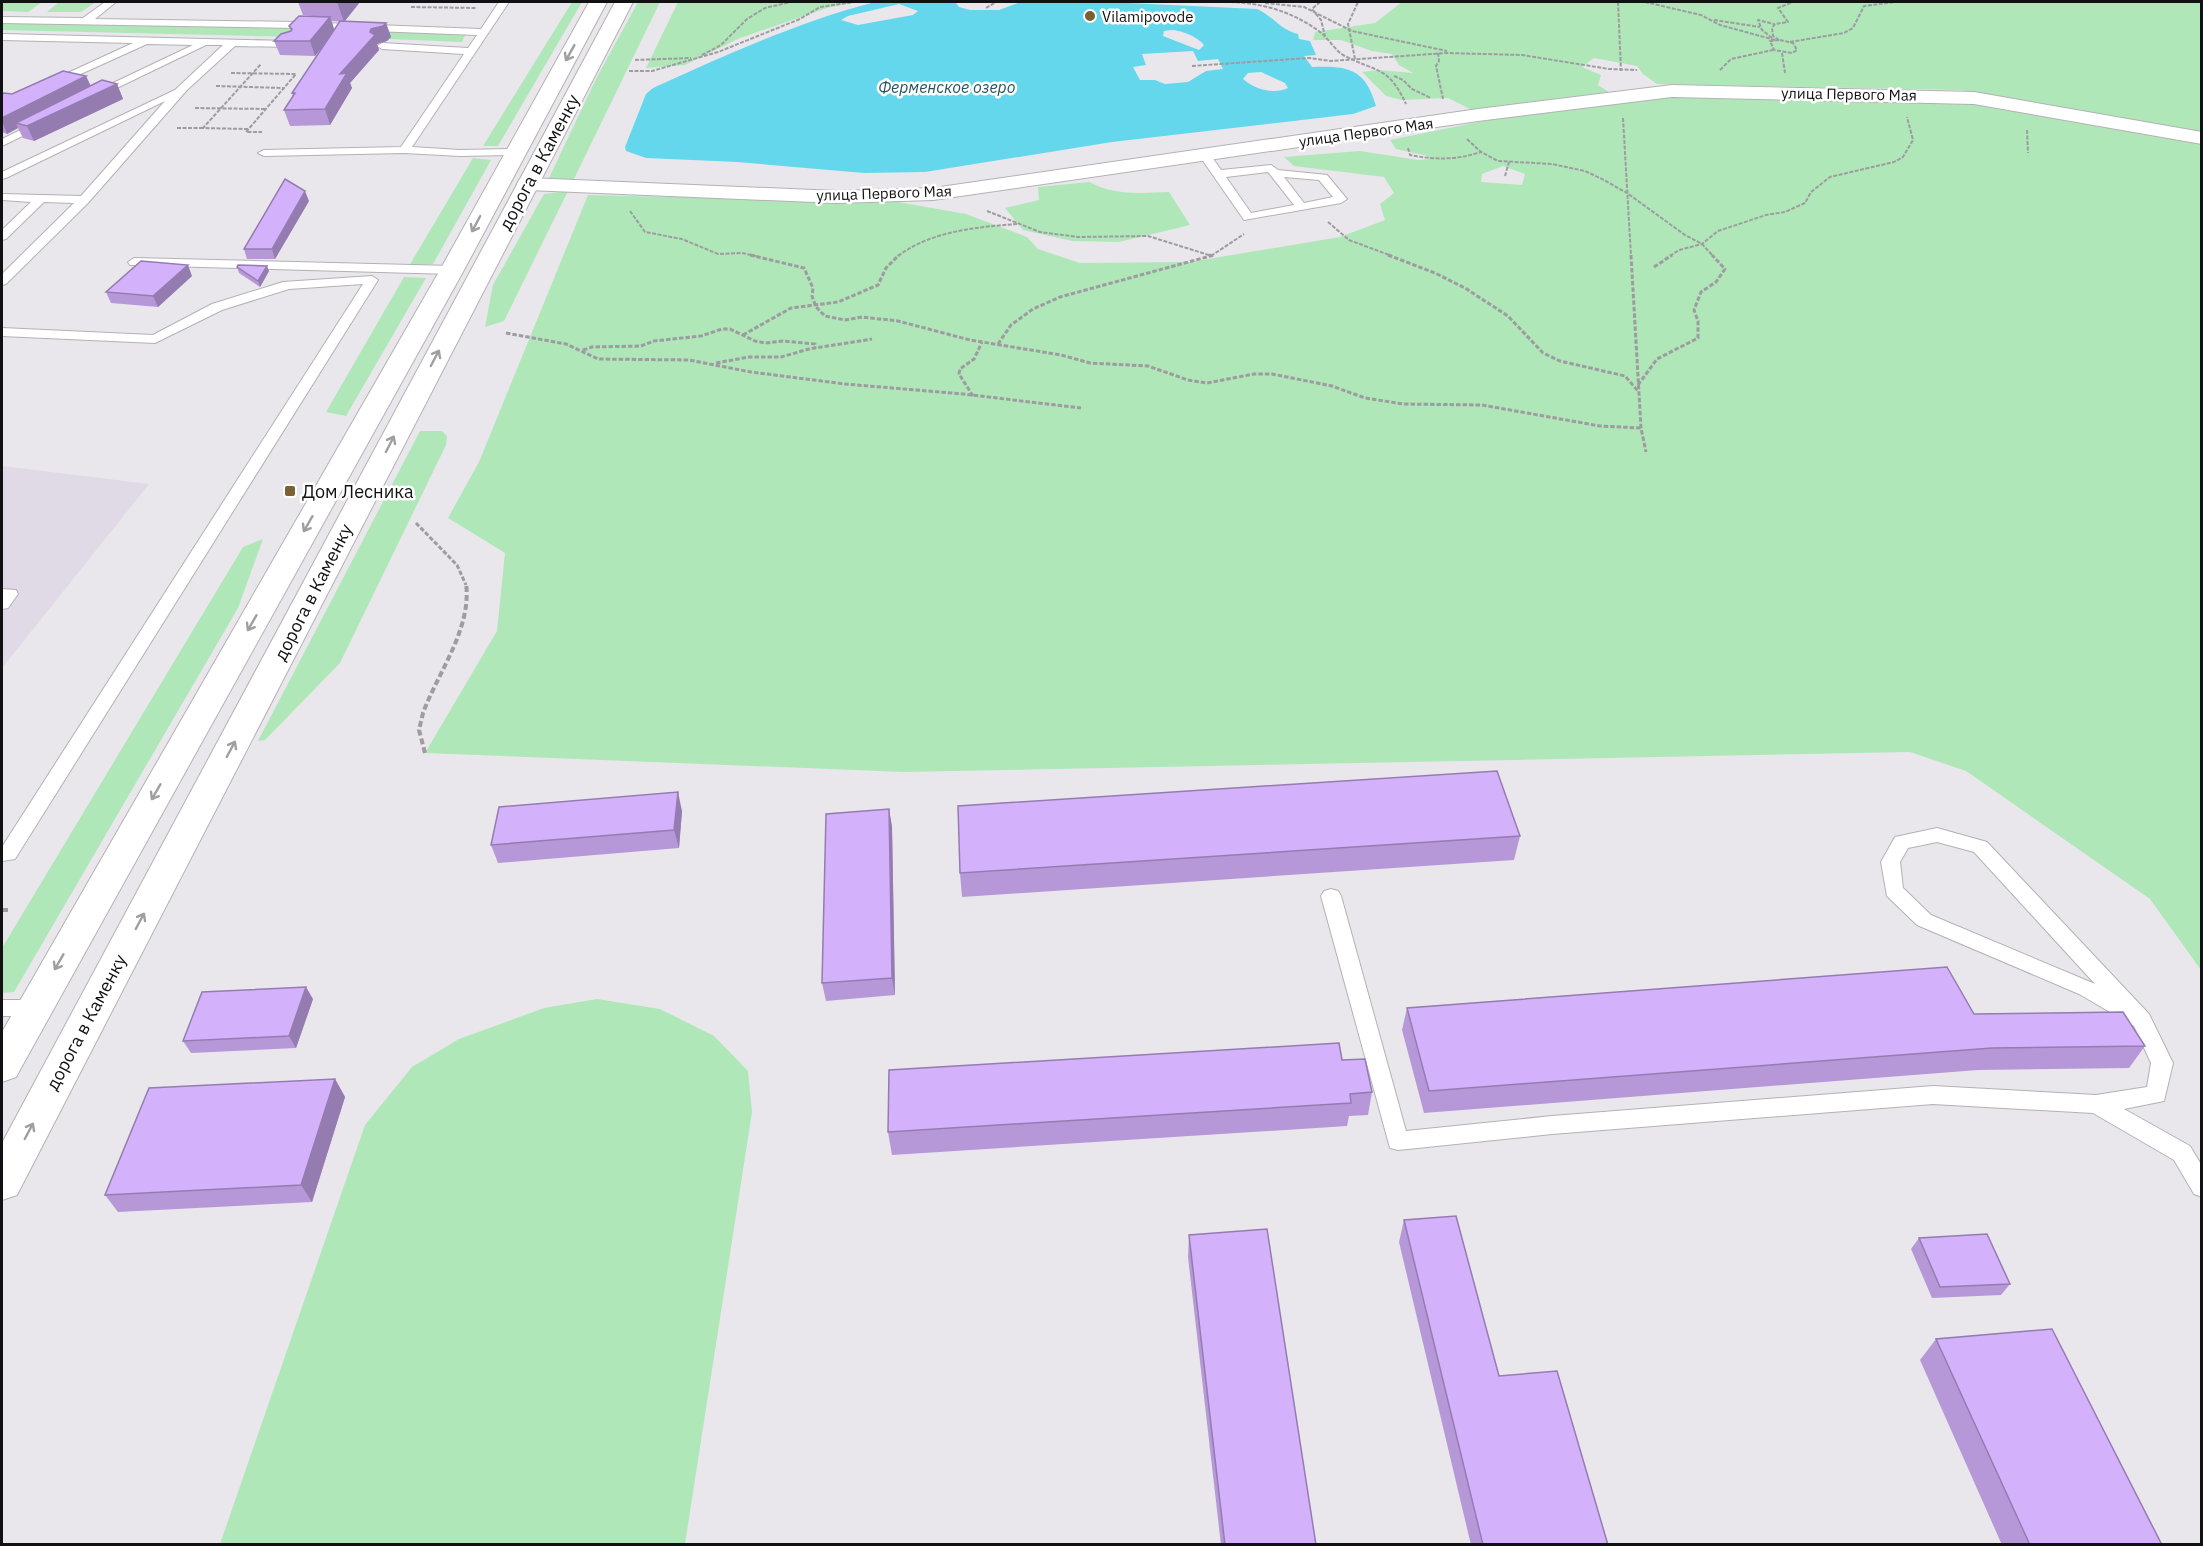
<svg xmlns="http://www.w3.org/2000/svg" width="2203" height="1546" font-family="'IBM Plex Sans',sans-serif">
  <rect width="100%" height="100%" fill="#e9e7ec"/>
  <path fill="#dfdae6" d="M2,466L149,484L2,668Z"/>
  <g fill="#afe7b9" fill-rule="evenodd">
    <path d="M2,2H42L28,12L2,11Z"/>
    <path d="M59,2H96L81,12H47Z"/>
    <path d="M572,2H582L498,146H483Z"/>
    <path d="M638,2H660L573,181L548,180L596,79Z"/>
    <path d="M678,2H855L827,8L740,38L685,65L646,68Z"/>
    <path d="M1402,2H2201V134L1961,90L1657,84L1643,74L1637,66L1594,58L1582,67L1601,75L1598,85L1609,92L1472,110L1448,98L1401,100L1386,96L1362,72L1378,70L1413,73L1399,65L1392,54L1372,51L1341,40H1313L1315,32L1375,23Z"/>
    <path d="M2,21L466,33L462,42L389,39L390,37H298L2,30Z"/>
    <path d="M1673,96L1974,102L2201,144V970L2150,899L1966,771L1910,752L904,772L425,753L497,631L505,553L448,518L479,462L588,195L898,202L966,214L1027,237L1038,249L1080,263L1190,262L1340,237L1385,220L1380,204L1394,193L1384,177L1294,166L1284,157L1360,151L1418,160L1429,159L1427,156L1396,149L1390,140L1488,120ZM1503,166L1525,174L1522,185L1481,182L1482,174Z"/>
    <path d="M473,158L491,160L433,264L409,266Z"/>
    <path d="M1089,182C1116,196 1140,193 1169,192L1190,225L1119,242L1072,241L1023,230L1005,208L1039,200L1038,187Z"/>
    <path d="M568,191L504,321L485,327L493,285L544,194Z"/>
    <path d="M404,277L426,278L346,416L326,412Z"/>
    <path d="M420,431H442L447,436L446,445L340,663L265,740L258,741Z"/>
    <path d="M263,539L238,608L14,992L2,993V948L243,547Z"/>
    <path d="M597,999L660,1009L714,1036L748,1071L752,1112L685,1544H220L365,1125L412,1067L459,1039L544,1008Z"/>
  </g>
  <path fill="#65d7ec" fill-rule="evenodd" d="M875,2H958L956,3L959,7L970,10H999L1021,2H1106L1257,9C1273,16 1280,30 1298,34L1299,39L1310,41L1316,55L1304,56L1312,67C1348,66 1365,68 1376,106L1353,114L1112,142L925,172L864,173L737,162L646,158L626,151L625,147L646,94L653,88C726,55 798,22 875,2ZM899,4L918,11L913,15L858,25L841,20L848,16ZM1171,30C1181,30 1198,37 1204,45L1199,50L1163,36L1164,31ZM1193,51L1198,61L1218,59L1223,69L1206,71L1188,82L1165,84L1155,80H1140L1133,67L1146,65L1142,54ZM1261,72L1285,83L1288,88C1274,95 1254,89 1243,79L1248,73Z"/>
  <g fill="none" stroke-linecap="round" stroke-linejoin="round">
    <defs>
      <g id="lane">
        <path d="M105,2H116L95,19L296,22L481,29L499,2H509L412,147L460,150L514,149L520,152L514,155L460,156L404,153L264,156L258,153L264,150L401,147L464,54L382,49L377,46L382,43L468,48L477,35L296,28L2,23V17L83,18Z"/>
        <path d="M2,34L290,41L295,44L290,47L235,46L187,90L88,203L6,284L2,285V274L74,203L44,202L6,239L2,240V230L31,202L2,200V194L81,196L165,101L6,178L2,179V172L175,90L223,45H206L94,99L89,96L90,94L193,45L147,44L52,87L48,86V82L133,43L2,40Z"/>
        <path d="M43,119L47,120V124L2,146V139Z"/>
        <path d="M1205,152L1209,153L1221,170L1271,165L1278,170L1327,175L1347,199L1341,203L1244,220L1199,155ZM1268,172L1294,205L1251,213L1226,177ZM1284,177L1319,180L1333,197L1304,203Z"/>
        <path d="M134,258L452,266L458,270L452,274L130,265L128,262Z"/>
        <path d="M372,276L378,280L15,859L2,861V847L363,284L289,289L222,310L155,343L2,336V328L153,335L212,304L283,282Z"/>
        <path d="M2,589L16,590L18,594L8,608L2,609Z"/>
        <path d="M1937,828L1987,842L2149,1014L2173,1063L2164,1101L2124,1109L2190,1146L2202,1166V1197L2194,1194L2174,1160L2093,1113L1933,1104L1552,1134L1398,1150L1390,1148L1321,896L1324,891L1331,889L1338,891L1341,896L1406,1131L1552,1116L1933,1086L2096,1095L2147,1087L2151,1063L2134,1026L2079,994L1917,925L1887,896L1881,862L1895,837ZM1937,842L1974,852L2095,984L1931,915L1903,888L1900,862L1908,848Z"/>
        <path d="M2,1000H33L40,1002L43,1008L40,1014L33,1016H2Z"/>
      </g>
      <path id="street" d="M1672,85L1974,92L2202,132V144L1974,104L1672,97L1478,121L933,200L837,203L528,190L520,189L517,184L520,179L528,178L837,191L933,188L1478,109Z"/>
      <g id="secondary">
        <path d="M589,2H607L464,270L16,1077L2,1082V1032L440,270Z"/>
        <path d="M615,2H633L17,1195L2,1200V1143Z"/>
      </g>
    </defs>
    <use href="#lane" stroke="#b4b1b6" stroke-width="2"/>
    <use href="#street" stroke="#b4b1b6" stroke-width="2"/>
    <use href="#secondary" stroke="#b4b1b6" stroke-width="2"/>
    <g stroke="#9e9ca0" stroke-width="2" stroke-dasharray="4 1.5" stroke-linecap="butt">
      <path d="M1225,2C1260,2 1292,11 1320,32C1329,39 1334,49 1343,55C1377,73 1388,65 1406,104"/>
      <path d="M1320,2L1312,9L1321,20L1325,36"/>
      <path d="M1618,2L1621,71"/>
      <path d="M1645,2L1701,15L1720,25L1775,40"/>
      <path d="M1265,3L1304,7L1352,31L1447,51"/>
      <path d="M411,7L476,8"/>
      <path d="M986,8L996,2"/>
      <path d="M1714,20L1760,27"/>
      <path d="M1772,38L1762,30L1758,20L1774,24"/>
      <path d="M1779,40L1773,36L1772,28L1775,24L1788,22L1778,8L1793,2"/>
      <path d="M1780,40L1793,43L1797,50L1792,53L1774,50L1770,41Z"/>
      <path d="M1790,42L1844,33L1853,28L1864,6L1895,2"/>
      <path d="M1438,53L1439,61L1436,66L1443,99"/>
      <path d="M1782,53L1785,73"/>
      <path d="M702,55L721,45L747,19L765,8L791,2"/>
      <path d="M1355,59L1348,24L1358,2"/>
      <path d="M635,60L691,58"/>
      <path d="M1192,66L1309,58L1331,61L1446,53L1522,55L1609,69L1637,70"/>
      <path d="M1720,70L1731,59L1773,50"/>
      <path d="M629,71H652L718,52L800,19L820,7L854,2"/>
      <path d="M231,73L296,74L246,132H262"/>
      <path d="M1394,76L1403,80L1412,89L1431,98"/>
      <path d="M216,86L283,88"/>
      <path d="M195,108L265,109"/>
      <path d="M1623,118L1631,256"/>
      <path d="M177,128H203"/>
      <path d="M248,129L203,128L261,64"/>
      <path d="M2027,130L2028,153"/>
      <path d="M1467,139L1481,152L1498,161L1552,164L1585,171L1602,179L1627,193L1685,235L1702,244L1713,256"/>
      <path d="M1408,148L1410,155C1435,160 1457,160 1481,152"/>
      <path d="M1505,176L1509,162"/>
      <path d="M630,211L645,232L682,239L718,254L742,253L756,256"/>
      <path d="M987,211L1040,232L1078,237L1148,236L1212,256"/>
      <path d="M1328,222L1349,240L1392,256"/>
      <path d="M898,256C931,231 977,227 1017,224"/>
      <path d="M1211,256L1244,234"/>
      <path d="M1670,256L1679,250L1702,244L1718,231L1766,215L1785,212L1805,203L1811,192L1830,177L1894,162L1903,157L1913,140L1907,117"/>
    </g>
    <g stroke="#9e9ca0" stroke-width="3" stroke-dasharray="4.5 2" stroke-linecap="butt">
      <path d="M750,255L804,268L813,288L812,296L816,307L825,316L845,320L862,317L898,321L970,340L1061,355L1090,363L1148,366L1188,380L1207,383L1254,374H1272L1332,386L1365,398L1403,404L1482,405L1600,426L1641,428"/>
      <path d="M1209,255L1212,256"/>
      <path d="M1388,255L1435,273L1465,288L1508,316L1543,353L1560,361L1625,376L1638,391"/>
      <path d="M1631,255L1641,428L1646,452"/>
      <path d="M1654,267L1672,255"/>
      <path d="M506,333L566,344L598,359L689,360L751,372L845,384L963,394L1081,408"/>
      <path d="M743,335L791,308L838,302L878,285L886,268L899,255"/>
      <path d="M998,344L1011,325L1033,309L1060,297L1214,255"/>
      <path d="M583,350L592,347L641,346L654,341L701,336L722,329H730L755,341L765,343L783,341L815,344V348"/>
      <path d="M716,363L749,357H781L809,349L872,339"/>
      <path d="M1638,385L1657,359L1698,338V321L1694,310L1701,292L1716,282L1725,269L1712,255"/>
      <path d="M973,396L959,374L960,369L974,359L982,342"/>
      <path d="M416,523L457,565L466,585"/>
    </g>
    <g stroke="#9e9ca0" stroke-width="4" stroke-dasharray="6 3" stroke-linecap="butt">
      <path d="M425,753L419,730L423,713C438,672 472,629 466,583"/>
      <path d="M2,910H9"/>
    </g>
    <use href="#lane" fill="#fff" fill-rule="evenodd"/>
    <use href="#street" fill="#fff" fill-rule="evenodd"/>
    <use href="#secondary" fill="#fff" fill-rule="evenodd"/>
  </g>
  <g fill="#b698d8">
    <path d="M298,2H360L344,22L332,21L334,30L386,23L391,37L387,41L377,44L379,50L350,83L352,88L330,125L290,126L284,110L293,97L292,93L326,43L315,56L280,55L274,41L291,31L289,26L313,17L312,16L303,15Z"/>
    <path d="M86,76L91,86L117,84L123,99L34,141L23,138L18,128L7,134L2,132V94H12Z"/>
    <path d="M309,201L275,259H247L244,249Z"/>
    <path d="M237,267L269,271L260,287L239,273Z"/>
    <path d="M192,276L158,307L111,303L106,292Z"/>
    <path d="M889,809L892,827L895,995L826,1001L822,983Z"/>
    <path d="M682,811L679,848L498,863L491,845Z"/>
    <path d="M1520,836L1514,860L962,897L960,873Z"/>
    <path d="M313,999L296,1048L191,1053L183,1041Z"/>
    <path d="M1407,1008L1974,1014L2145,1046L2129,1068L1978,1070L1424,1113L1402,1030Z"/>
    <path d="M1342,1060L1372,1092L1368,1115L1349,1116L1347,1126L892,1155L888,1132Z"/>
    <path d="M335,1079L345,1097L312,1202L118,1212L105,1195Z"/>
    <path d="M1404,1220L1499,1376L1608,1545H1471L1399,1242Z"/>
    <path d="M1189,1235L1316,1545H1221L1188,1257Z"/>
    <path d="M1919,1238L2010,1284L2001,1295L1932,1298L1911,1249Z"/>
    <path d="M1936,1339L2162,1545H2002L1920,1360Z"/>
  </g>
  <g fill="#947cb0">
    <path d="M337,2H360L344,22Z"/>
    <path d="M330,17L335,32L315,56L310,41Z"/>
    <path d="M386,23L391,37L387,41L377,44L379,50L350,83L352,88L330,125L325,109L340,74L371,29Z"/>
    <path d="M86,76L93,92L16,123L18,128L7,134L2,121V118Z"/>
    <path d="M117,84L123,99L34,141L27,126Z"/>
    <path d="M305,191L309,201L275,259L272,249Z"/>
    <path d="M188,265L192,276L158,307L153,296Z"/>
    <path d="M267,266L269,271L260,287L258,281Z"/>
    <path d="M678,792L682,811L679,848L674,830Z"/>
    <path d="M889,809L892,827L895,995L892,978Z"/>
    <path d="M306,987L313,999L296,1048L289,1036Z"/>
    <path d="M335,1079L345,1097L312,1202L301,1185Z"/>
  </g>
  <g fill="#d4b1fb" stroke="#947cb0" stroke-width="1.5">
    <path d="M299,16L330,17L310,41H274L281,34L291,31L292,29L289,26Z"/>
    <path d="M340,21L386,23L383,26L371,29L370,32L375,35L340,74L347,73L325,109L284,110L295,93H292Z"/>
    <path d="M63,71L86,76L2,118V94L4,93L12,94Z"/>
    <path d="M102,80L117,84L27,126L16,123Z"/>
    <path d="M285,179L305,191L272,249H244Z"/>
    <path d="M141,261L188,265L153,296L106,292Z"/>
    <path d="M238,265L267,266L258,281L237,267Z"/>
    <path d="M1497,771L1520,836L960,873L958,806Z"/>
    <path d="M678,792L674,830L491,845L499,807Z"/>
    <path d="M889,809L892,978L822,983L826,814Z"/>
    <path d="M1947,967L1974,1014L2123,1012L2145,1046L1992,1048L1429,1091L1407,1008Z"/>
    <path d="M306,987L289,1036L183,1041L202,992Z"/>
    <path d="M1339,1043L1342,1060L1365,1059L1372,1092L1350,1094L1351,1103L888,1132L889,1070Z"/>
    <path d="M335,1079L301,1185L105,1195L149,1088Z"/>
    <path d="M1456,1216L1499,1376L1557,1371L1608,1545H1483L1404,1220Z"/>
    <path d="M1267,1229L1316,1545H1225L1189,1235Z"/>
    <path d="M1987,1234L2010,1284L1940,1287L1919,1238Z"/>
    <path d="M2052,1329L2162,1545H2030L1936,1339Z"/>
  </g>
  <defs><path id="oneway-shaft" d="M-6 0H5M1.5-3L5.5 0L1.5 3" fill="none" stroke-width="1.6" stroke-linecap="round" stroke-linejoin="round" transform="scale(1.5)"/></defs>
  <g stroke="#a09fa0">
    <use href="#oneway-shaft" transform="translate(570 53) rotate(119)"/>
    <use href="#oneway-shaft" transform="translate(476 224) rotate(118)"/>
    <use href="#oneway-shaft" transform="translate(435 358) rotate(-62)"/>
    <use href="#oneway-shaft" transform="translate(390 444) rotate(-63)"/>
    <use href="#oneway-shaft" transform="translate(308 524) rotate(120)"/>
    <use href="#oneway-shaft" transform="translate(252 623) rotate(120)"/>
    <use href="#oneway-shaft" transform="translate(231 749) rotate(-62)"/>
    <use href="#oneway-shaft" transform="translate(156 792) rotate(120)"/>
    <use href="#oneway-shaft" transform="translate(140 921) rotate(-62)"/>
    <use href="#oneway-shaft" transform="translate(59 962) rotate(120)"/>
    <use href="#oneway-shaft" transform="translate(29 1131) rotate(-62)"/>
  </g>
  <g fill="#796132" stroke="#fff" stroke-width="2">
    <circle cx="1090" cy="16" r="6"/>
    <rect x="284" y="485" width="12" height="12" rx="3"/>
  </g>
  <g text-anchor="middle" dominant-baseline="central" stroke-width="5" stroke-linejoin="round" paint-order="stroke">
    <g font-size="15" fill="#111012" stroke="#fff" text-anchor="start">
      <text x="1102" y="16">Vilamipovode</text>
    </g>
    <g font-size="15" fill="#111012" stroke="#fff">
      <text transform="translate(1849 94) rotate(1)">улица Первого Мая</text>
      <text transform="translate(1366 132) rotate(-8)">улица Первого Мая</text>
      <text transform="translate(884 193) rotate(-2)">улица Первого Мая</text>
    </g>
    <g font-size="16" font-style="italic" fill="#24555f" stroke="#fff">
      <text x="947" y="87">Ферменское озеро</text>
    </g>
    <g font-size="18" fill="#111012" stroke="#fff">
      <text transform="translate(539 162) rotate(-62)">дорога в Каменку</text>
      <text transform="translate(313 592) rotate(-63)">дорога в Каменку</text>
      <text transform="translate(86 1022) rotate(-62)">дорога в Каменку</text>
    </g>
    <g font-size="18" fill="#111012" stroke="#fff" text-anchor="start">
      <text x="302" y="491">Дом Лесника</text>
    </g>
  </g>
  <rect width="2203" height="1546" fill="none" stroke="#111012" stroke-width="6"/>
</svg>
